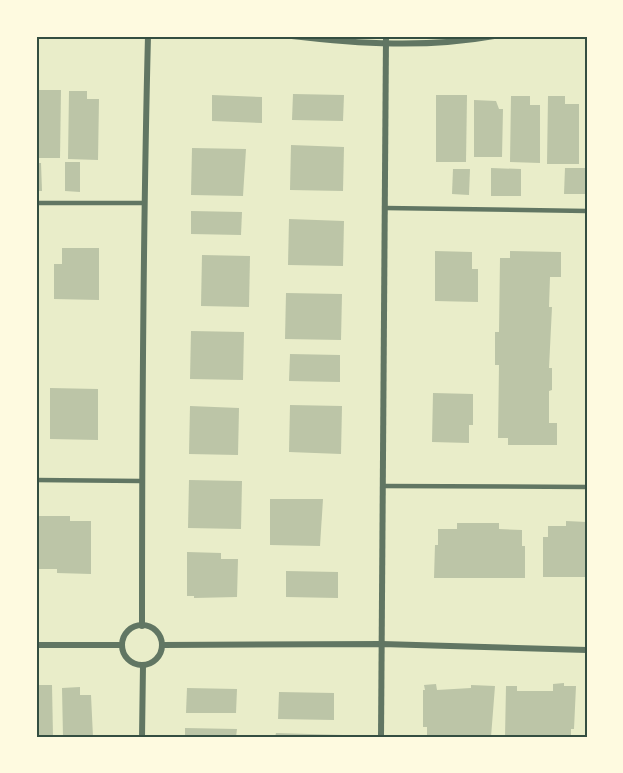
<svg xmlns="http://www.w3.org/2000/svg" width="623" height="773" font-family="Raleway,sans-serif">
  <rect width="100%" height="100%" fill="#e9edc9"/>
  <g fill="#bcc5a7">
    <path d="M36,90H61L60,158H36Z"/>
    <path d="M69,91H87V99H99L98,160L68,159Z"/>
    <path d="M293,94L344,95L343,121L292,120Z"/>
    <path d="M212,95L262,97V123L212,121Z"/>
    <path d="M436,95H467L466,162H436Z"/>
    <path d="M511,96H530V105H540V163L510,162Z"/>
    <path d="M548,96H565V104H579V164H547Z"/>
    <path d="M474,100L496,101L499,109H503L502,157H474Z"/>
    <rect x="585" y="134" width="2" height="29"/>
    <path d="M291,145L344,147L343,191L290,190Z"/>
    <path d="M192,148L246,149L243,196L191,195Z"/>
    <path d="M65,162H80V192L65,191Z"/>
    <path d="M36,163H41L42,191H36Z"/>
    <path d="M491,168L521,169V196H491Z"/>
    <path d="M565,168H587V194H564Z"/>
    <path d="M453,169H470L469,195L452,194Z"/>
    <path d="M191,211L242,212L241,235L191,234Z"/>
    <path d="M289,219L344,221L343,266L288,265Z"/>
    <path d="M62,248H99V300L54,299V264H62Z"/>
    <path d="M435,251L472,252V269H478V302L435,301Z"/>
    <path d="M510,251L561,252V277H550L549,307H552L549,368H552V390L549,391V423H557V445H508V438H498L499,365H495V332H499L500,258H510Z"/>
    <path d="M202,255L250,256L249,307L201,306Z"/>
    <path d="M286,293L342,294L341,340L285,339Z"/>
    <path d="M191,331L244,332L243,380L190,379Z"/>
    <path d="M290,354L340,355V382L289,381Z"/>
    <path d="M50,388L98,389V440L50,439Z"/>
    <path d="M433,393L473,394V425H469V443L432,442Z"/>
    <path d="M290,405L342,406L341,454L289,452Z"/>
    <path d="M190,406L239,408L238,455L189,454Z"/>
    <path d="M189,480L242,481L241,529L188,528Z"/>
    <path d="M270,499H323L320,546L270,545Z"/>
    <path d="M36,516H70V521H91V574L57,573V569H36Z"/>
    <path d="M566,521L587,522V577H543V537H548V526H566Z"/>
    <path d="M457,523H499V529L522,530V546H525V578H434L435,545H438V529H457Z"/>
    <path d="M187,552L221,553V559H238L237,597L194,598V596H187Z"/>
    <path d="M286,571L338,572V598L286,597Z"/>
    <path d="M564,683V686H576L574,729H571V737H505L506,686H517V691H553V684Z"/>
    <path d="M436,684L437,690L471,688V685L495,686L491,737H427V727H423V690H425L424,685Z"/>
    <path d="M36,685H52L53,737H36Z"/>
    <path d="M80,687V695H91L93,737H63L62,688Z"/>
    <path d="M187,688L237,689L236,713H186Z"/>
    <path d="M279,692L334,693V720L278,719Z"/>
    <path d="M185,728L237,729L236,737H185Z"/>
    <path d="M276,733L343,735V737H275Z"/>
  </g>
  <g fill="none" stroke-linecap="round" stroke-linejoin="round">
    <g stroke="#617663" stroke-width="4.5">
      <path d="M36,203H144"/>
      <path d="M385,208L587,211"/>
      <path d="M36,480L141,481"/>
      <path d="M383,486L587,487"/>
    </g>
    <g stroke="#617663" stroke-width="6">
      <path d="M292,36C359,44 427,48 494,36"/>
      <circle cx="142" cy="645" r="20"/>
      <path d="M142,626C142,429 143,233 148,36"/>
      <path d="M36,645H122"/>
      <path d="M162,645L382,644L587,650"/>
      <path d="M142,737L143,665"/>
      <path d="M381,737L386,36"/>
    </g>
  </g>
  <rect width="623" height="773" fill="none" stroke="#fefae0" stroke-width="75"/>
  <rect x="38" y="38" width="548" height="698" fill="none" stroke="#344e41" stroke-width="2"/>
</svg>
